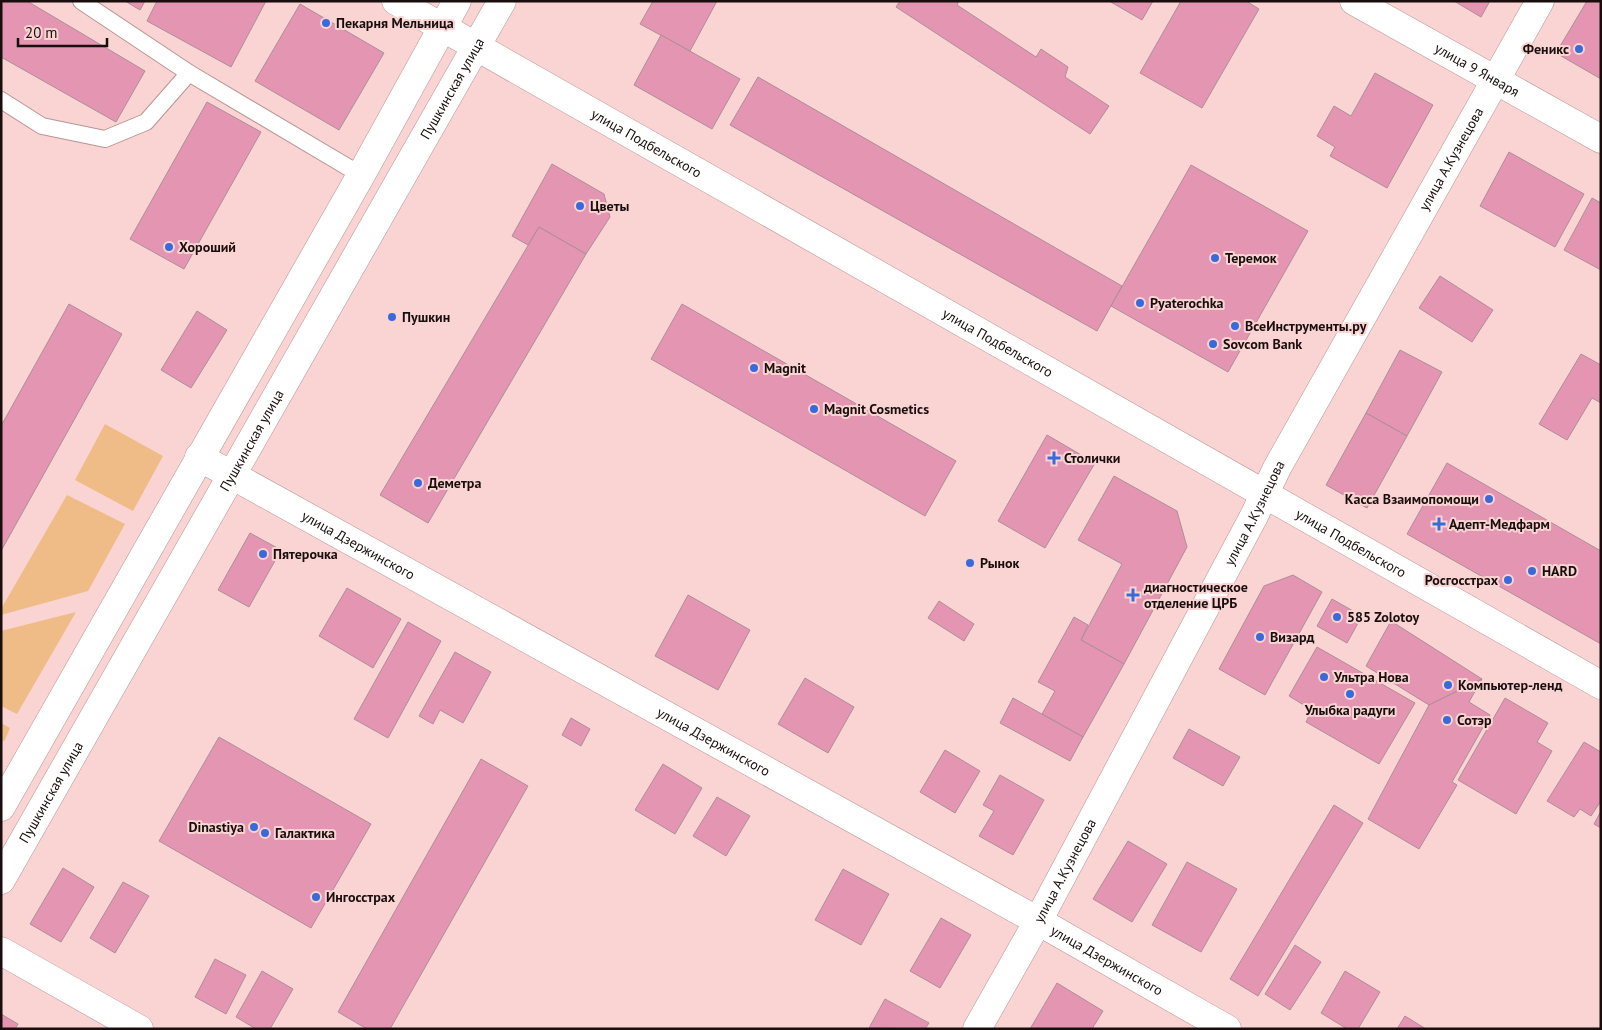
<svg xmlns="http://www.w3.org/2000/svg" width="1602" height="1030" font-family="'PT Sans',sans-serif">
  <rect width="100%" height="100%" fill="#f9d4d3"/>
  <g fill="#efbb86">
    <path d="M105,424L163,456L133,511L75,480Z"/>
    <path d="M67,495L125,524L88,591L1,615V609Z"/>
    <path d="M76,612L17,714L1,706V631Z"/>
    <path d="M1,723L10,728L5,740L1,742Z"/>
  </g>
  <g fill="#e395b1" stroke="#ae8e98">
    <path d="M1,1H27L145,71L116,122L1,57Z"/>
    <path d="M125,1H145L140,10Z"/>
    <path d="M157,1H266L231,67L147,21Z"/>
    <path d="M653,1H717L690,51L640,24Z"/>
    <path d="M900,1H959L957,5L1036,57L1041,49L1068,67L1065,77L1109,106L1090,134L896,7Z"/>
    <path d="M1109,1H1153L1142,20Z"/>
    <path d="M1181,1H1246L1259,9L1202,108L1140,73Z"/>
    <path d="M1454,1H1490L1481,17Z"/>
    <path d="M1587,1H1601V79L1556,53Z"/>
    <path d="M300,4L384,53L339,130L255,81Z"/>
    <path d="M661,35L740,79L712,129L634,85Z"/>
    <path d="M1375,73L1433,105L1387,188L1330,156L1335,147L1317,136L1334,106L1351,116Z"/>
    <path d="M758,77L1122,286L1097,331L730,125Z"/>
    <path d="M207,102L261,132L184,269L130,239Z"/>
    <path d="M1509,152L1584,194L1555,247L1480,206Z"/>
    <path d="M552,164L604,194L610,217L586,254L539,227L528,245L512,236Z"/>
    <path d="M1191,165L1308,231L1228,372L1111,306Z"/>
    <path d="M1592,198L1601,203V270L1564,250Z"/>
    <path d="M539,227L586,254L428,523L380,495Z"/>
    <path d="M1440,276L1493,310L1472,342L1419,308Z"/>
    <path d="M69,304L122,334L1,551V426Z"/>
    <path d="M682,304L956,461L925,516L651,359Z"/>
    <path d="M197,311L227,330L191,388L161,370Z"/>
    <path d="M1400,350L1442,372L1407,436L1366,413Z"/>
    <path d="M1581,354L1601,365V403L1592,398L1567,440L1539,424Z"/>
    <path d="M1366,413L1407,436L1367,508L1326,485Z"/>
    <path d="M1047,435L1095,463L1045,548L998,521Z"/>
    <path d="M1447,463L1601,551V644L1407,534Z"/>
    <path d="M1114,476L1177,511L1187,547L1124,664L1081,640L1122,564L1078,540Z"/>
    <path d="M250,533L281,550L249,607L218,590Z"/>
    <path d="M1293,575L1322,592L1265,695L1219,669L1264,586Z"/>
    <path d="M347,588L401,619L373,668L319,636Z"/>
    <path d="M688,595L750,630L718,690L655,656Z"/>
    <path d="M1332,599L1362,616L1347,643L1317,626Z"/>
    <path d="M939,601L974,624L964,641L928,618Z"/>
    <path d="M1074,617L1088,625L1081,640L1124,664L1083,737L1042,714L1055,691L1038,682Z"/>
    <path d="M1391,621L1482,679L1429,705L1366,666Z"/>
    <path d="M408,622L441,641L388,738L354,719Z"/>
    <path d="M1317,647L1415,703L1379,764L1306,722L1312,710L1289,696Z"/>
    <path d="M455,652L491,672L463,723L440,710L433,724L419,716Z"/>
    <path d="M805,678L854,707L828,753L778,724Z"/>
    <path d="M1482,679L1469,702L1490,715L1452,782L1457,785L1419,849L1368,819L1429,705Z"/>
    <path d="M1013,698L1083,737L1070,761L1000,723Z"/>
    <path d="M1505,698L1548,723L1537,742L1552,751L1516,814L1458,780Z"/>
    <path d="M571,718L590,729L581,746L562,735Z"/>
    <path d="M1189,729L1240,757L1223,786L1173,758Z"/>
    <path d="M219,737L371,824L311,928L159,841Z"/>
    <path d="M1584,742L1601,752V801L1591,816L1580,809L1574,817L1547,801Z"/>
    <path d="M945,750L980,771L955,813L920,792Z"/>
    <path d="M481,759L528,786L390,1029H367L338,1012Z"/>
    <path d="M663,764L702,788L675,834L635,810Z"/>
    <path d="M1000,775L1044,800L1013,855L979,836L994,811L983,805Z"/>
    <path d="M717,797L750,816L726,856L693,836Z"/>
    <path d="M1334,805L1363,823L1258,996L1230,979Z"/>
    <path d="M1601,811V828L1594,824Z"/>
    <path d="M1128,841L1167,864L1132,922L1093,899Z"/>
    <path d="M1187,862L1237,889L1201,952L1152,925Z"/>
    <path d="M63,868L94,887L61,942L30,924Z"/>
    <path d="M843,869L889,894L861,945L815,920Z"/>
    <path d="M123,882L149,896L115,953L90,938Z"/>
    <path d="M941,918L971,935L940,988L910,971Z"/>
    <path d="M1295,945L1321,962L1290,1010L1265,994Z"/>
    <path d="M215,959L246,975L226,1014L195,997Z"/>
    <path d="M262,971L293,989L270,1029H256L236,1017Z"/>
    <path d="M1345,971L1380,992L1358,1029H1347L1321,1013Z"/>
    <path d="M1057,983L1103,1011L1092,1029H1030Z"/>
    <path d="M885,999L929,1023L925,1029L869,1028Z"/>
    <path d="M1,1014L18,1024L15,1029H1Z"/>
    <path d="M1405,1016L1426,1029H1397Z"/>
  </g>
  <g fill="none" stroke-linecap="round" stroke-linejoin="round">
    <defs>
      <g id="service">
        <path d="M81,1L189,73L361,175"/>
        <path d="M1,100L42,126L105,139L146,122L189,73"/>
      </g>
      <g id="minor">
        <path id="s1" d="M1354,1L1601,139"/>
        <path id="s2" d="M199,457L1038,921L1227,1029"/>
        <path d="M1,951L139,1029"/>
      </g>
      <g id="secondary">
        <path id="s3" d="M396,1L1601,685"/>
        <path d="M1,807L361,175L457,1"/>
        <path id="s4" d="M1,880L502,1"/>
        <path id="s5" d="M977,1029L1038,921L1254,516L1277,468L1540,1"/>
      </g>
    </defs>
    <use href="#service" stroke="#b79594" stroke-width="18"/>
    <use href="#minor" stroke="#b79594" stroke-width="29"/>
    <use href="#secondary" stroke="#b79594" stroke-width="29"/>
    <use href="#service" stroke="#fff" stroke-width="16"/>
    <use href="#minor" stroke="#fff" stroke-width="28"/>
    <use href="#secondary" stroke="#fff" stroke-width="28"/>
  </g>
  <g fill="#396ada" stroke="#f9d4d3" stroke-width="2">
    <circle cx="326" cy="23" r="5"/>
    <circle cx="1579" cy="49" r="5"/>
    <circle cx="580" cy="206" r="5"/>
    <circle cx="169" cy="247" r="5"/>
    <circle cx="1215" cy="258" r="5"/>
    <circle cx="1140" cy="303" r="5"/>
    <circle cx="392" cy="317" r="5"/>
    <circle cx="1235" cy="326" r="5"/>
    <circle cx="1213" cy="344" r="5"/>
    <circle cx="754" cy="368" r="5"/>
    <circle cx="814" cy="409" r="5"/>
    <path d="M1051.5 450.5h5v5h5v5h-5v5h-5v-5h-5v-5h5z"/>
    <circle cx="418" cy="483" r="5"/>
    <circle cx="1489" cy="499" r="5"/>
    <path d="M1436.5 516.5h5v5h5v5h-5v5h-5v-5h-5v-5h5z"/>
    <circle cx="263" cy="554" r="5"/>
    <circle cx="970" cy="563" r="5"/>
    <circle cx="1532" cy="571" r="5"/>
    <circle cx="1508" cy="580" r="5"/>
    <path d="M1130.5 587.5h5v5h5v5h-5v5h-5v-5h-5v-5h5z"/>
    <circle cx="1337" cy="617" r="5"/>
    <circle cx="1260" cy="637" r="5"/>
    <circle cx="1324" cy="677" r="5"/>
    <circle cx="1448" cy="685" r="5"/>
    <circle cx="1350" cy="694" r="5"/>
    <circle cx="1447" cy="720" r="5"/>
    <circle cx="254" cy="827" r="5"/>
    <circle cx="265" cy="833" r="5"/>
    <circle cx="316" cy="897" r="5"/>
  </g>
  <g text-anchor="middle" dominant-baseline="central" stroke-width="4" stroke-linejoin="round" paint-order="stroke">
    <g font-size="14" font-weight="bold" fill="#190d0d" stroke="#f9d4d3" text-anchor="start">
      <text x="336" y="23">Пекарня Мельница</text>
      <text x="1569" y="49" text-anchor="end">Феникс</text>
      <text x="590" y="206">Цветы</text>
      <text x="179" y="247">Хороший</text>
      <text x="1225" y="258">Теремок</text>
      <text x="1150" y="303">Pyaterochka</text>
      <text x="402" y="317">Пушкин</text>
      <text x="1245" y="326">ВсеИнструменты.ру</text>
      <text x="1223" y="344">Sovcom Bank</text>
      <text x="764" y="368">Magnit</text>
      <text x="824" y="409">Magnit Cosmetics</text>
      <text x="1064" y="458">Столички</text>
      <text x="428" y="483">Деметра</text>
      <text x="1479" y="499" text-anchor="end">Касса Взаимопомощи</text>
      <text x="1449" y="524">Адепт-Медфарм</text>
      <text x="273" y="554">Пятерочка</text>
      <text x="980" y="563">Рынок</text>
      <text x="1542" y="571">HARD</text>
      <text x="1498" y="580" text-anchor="end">Росгосстрах</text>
      <text x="1144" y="587">диагностическое<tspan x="1144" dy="16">отделение ЦРБ</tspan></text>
      <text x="1347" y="617">585 Zolotoy</text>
      <text x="1270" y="637">Визард</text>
      <text x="1334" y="677">Ультра Нова</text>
      <text x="1458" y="685">Компьютер-ленд</text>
      <text x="1350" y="710" text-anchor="middle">Улыбка радуги</text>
      <text x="1457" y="720">Сотэр</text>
      <text x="244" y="827" text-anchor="end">Dinastiya</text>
      <text x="275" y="833">Галактика</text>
      <text x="326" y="897">Ингосстрах</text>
    </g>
    <g font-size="14" fill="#190d0d" stroke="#f9d4d3">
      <text stroke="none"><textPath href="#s1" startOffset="141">улица 9 Января</textPath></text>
      <text stroke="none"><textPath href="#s4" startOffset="911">Пушкинская улица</textPath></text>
      <text stroke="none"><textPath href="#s3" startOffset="288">улица Подбельского</textPath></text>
      <text stroke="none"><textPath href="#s5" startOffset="991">улица А.Кузнецова</textPath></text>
      <text stroke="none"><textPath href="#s3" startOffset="692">улица Подбельского</textPath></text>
      <text stroke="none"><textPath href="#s4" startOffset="506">Пушкинская улица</textPath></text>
      <text stroke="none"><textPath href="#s5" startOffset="586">улица А.Кузнецова</textPath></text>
      <text stroke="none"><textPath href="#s3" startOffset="1098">улица Подбельского</textPath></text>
      <text stroke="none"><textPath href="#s2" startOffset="182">улица Дзержинского</textPath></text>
      <text stroke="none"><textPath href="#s2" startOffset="588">улица Дзержинского</textPath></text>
      <text stroke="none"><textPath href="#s4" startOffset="101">Пушкинская улица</textPath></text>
      <text stroke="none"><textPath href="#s5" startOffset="181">улица А.Кузнецова</textPath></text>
      <text stroke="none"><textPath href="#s2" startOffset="1038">улица Дзержинского</textPath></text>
    </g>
  </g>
  <rect width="1602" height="1030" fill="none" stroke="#190d0d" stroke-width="5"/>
  <path d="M18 38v8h89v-8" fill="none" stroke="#190d0d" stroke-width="2.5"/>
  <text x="25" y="38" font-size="15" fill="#190d0d" stroke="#f9d4d3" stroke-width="4" paint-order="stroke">20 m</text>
</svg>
